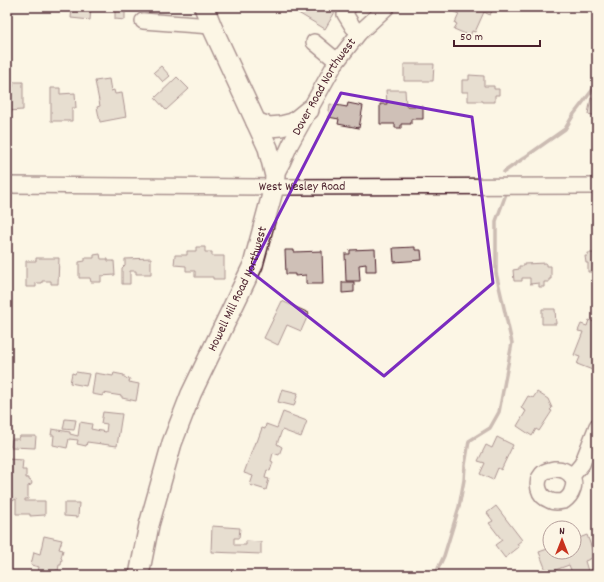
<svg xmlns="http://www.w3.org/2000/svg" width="604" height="582" font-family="Dekko,sans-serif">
  <rect width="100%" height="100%" fill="#fcf5e5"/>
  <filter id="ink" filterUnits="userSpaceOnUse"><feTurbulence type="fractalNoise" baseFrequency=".025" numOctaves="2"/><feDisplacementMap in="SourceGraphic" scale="8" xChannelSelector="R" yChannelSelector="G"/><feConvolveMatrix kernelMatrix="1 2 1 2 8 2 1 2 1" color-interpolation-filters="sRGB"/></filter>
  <g filter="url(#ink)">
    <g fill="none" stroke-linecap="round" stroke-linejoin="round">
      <g stroke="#917474" stroke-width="3.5">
        <path d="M504,172L565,129L574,114L597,84"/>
        <path d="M435,575L444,556L459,507L464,480L465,465L469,441L490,428L499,412L512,343L496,273V221L506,194"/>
      </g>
    </g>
    <g fill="#cfc0b7" stroke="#4a1f2b">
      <path d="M72,7H91L90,20L71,18Z"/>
      <path d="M112,7H131V10H125V20L115,19V10H112Z"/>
      <path d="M281,7H325L335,12L325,29L290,8L289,11Z"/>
      <path d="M456,7H494L490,15L484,12L475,32L472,31L470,36L454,29L457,24L455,23L459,14L454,12Z"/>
      <path d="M404,64H434L433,81H404Z"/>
      <path d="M161,66L170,76L163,82L154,72Z"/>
      <path d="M469,75L484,76V86H494V89H499V95H495V102H483V101H468V92H462V80H469Z"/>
      <path d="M177,77L189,89L166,110L155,98Z"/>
      <path d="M7,78H9L10,88L13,87V82H23V110L7,111Z"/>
      <path d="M109,79L111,91L114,90L115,94L122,93L126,117L100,122L97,107L100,106L95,81Z"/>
      <path d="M51,88H60V94L75,93L76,108H72V121H51Z"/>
      <path d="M386,90H405L406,106H423V119H411V124H401V128H395V124H380V104H387Z"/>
      <path d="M591,98L597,99V116L588,114Z"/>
      <path d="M348,103L363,106L359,128L338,124L339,119L328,117L330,104L347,107Z"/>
      <path d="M196,247H205V252H212V256H224V279H213V277H195V271H186V266L174,265L175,255H187V251H196Z"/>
      <path d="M415,247V250H421L422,260L394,262L393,248Z"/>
      <path d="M375,249L376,271H366V264L359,265L360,281H346L345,254H350V250Z"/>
      <path d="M285,250H294V252L322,251L323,284H306V275L295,276V274H286Z"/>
      <path d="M596,250H597V276V272H588V263H586L585,256H588V253H596Z"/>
      <path d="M100,254L101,259H108V261H114L115,275L101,276V282H91L90,278H79V262L85,261V258H94V255Z"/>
      <path d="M36,258H59L58,284H51V281H42V283H36V287H26V261H36Z"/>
      <path d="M151,258V274H136V271H130V284H122V268L125,265V259Z"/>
      <path d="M546,263V266H551V279H549V282H544V287H539V283L530,284V278H522V281H514L513,270L519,269V266H524V264Z"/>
      <path d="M342,282H354V292L342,293Z"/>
      <path d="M282,301L309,313L301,331L287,325L278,345L264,338Z"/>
      <path d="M542,309H555L556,324H542Z"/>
      <path d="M589,320L597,323V365L595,371L577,364L580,357L574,355L583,332L578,331L581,324L587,326Z"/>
      <path d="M76,372L89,374L86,386L70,383L72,373L75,374Z"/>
      <path d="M95,373L113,376L114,373L124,375V378L130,379L129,382L139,384L136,401L122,398V396L103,393V396L92,394Z"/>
      <path d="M282,389L298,393L294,406L278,402Z"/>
      <path d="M537,392L548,399L552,408L550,410L552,411L539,431L536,429L532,436L517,426L526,411L521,408L528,396L533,398Z"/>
      <path d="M103,412L122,414L117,446L87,442L86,446L77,444L78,440L69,439L67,448L53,445L54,435H51L52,429L70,432V434L78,436L80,422L92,424L91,429L106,432L107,424L101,423Z"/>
      <path d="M283,412L307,421L301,437L282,430L277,444L282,447L279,455L273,453L271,461L273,462L270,471L267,470L265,478L269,479L266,490L250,485L253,476L244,473L255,442H257L262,428L265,429L266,424L277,428Z"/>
      <path d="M65,419L76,420L74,430L63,429Z"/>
      <path d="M20,436H36L35,448L11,447L12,439H19Z"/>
      <path d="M497,437L513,445L501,470L498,468L493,480L480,474L485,463L478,461L486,445L492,448Z"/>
      <path d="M7,459L23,460L22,470H26V478H29V480L31,481L32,483L31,485L28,486V499H25V501H45V515L30,516V514H16V499L7,504Z"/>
      <path d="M64,503H79L78,517L64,516Z"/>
      <path d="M496,506L522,540L517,544L519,547L505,558L495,545L502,540L489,523L493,521L487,513Z"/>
      <path d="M212,526L240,528L239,538H234V545H246V541L261,542V554L211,552Z"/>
      <path d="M587,535L595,557L585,561L588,571L577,575H573L569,565L547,573L539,552L550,548V552H574V540Z"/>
      <path d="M44,536L62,540L59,549L63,550L61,558L62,559L61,565H59L58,571L56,570L55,575H37L39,567L31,565L34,552L40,554Z"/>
    </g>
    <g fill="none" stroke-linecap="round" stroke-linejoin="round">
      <defs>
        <g id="minor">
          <path d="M348,7L345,14L353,27L359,33"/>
          <path d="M143,21L211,26"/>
          <path d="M314,42L337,61"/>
          <path id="s1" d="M275,176L283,161L290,145L335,64L359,33L387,7"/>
          <path id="s2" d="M7,185L274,187L597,186"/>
          <path d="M554,469C567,468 578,478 572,491C571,495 568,498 564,501C559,502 554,503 549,500C538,496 535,482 542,474C545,470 550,470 554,469Z"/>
          <path d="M572,476L582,464L597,426"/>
        </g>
        <g id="major">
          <path d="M256,122L269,127L281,126L293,123L309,110"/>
          <path id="s3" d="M139,575L149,525L172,443L191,394L253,265L274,187L275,176L268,148L212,27L204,7"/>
        </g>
      </defs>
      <use href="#minor" stroke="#4a1f2b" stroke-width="18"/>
      <use href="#major" stroke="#4a1f2b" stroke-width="22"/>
      <use href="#minor" stroke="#fcf5e5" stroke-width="15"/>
      <use href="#major" stroke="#fcf5e5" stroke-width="19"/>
    </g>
  </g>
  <path d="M0 0H604V582H0ZM341,93L472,117L493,283L384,376L250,271Z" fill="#fcf5e5" fill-opacity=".55" fill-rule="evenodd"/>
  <path fill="none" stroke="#7b2cbf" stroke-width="3" stroke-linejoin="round" d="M341,93L472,117L493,283L384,376L250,271Z"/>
  <g text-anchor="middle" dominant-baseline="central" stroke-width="4" stroke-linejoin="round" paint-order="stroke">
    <g font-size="13" fill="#4a1f2b" stroke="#fcf5e5">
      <text stroke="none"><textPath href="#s1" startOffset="102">Dover Road Northwest</textPath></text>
      <text stroke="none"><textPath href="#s2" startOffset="295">West Wesley Road</textPath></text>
      <text stroke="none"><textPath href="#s3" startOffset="304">Howell Mill Road Northwest</textPath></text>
    </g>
  </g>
  <rect width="604" height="582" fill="none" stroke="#fcf5e5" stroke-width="24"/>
  <rect x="12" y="12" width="580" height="558" fill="none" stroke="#4a1f2b" stroke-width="1.5" filter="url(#ink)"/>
  <g transform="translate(562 540)"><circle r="19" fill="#fcf5e5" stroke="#b59f9b"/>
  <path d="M0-3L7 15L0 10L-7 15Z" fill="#c8321e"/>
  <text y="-6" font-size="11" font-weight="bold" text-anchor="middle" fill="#4a1f2b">N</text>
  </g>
  <path d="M454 40v6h86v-6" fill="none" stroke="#4a1f2b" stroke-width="2"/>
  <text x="460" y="40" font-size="12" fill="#4a1f2b" stroke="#fcf5e5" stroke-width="3" paint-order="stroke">50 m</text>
</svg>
